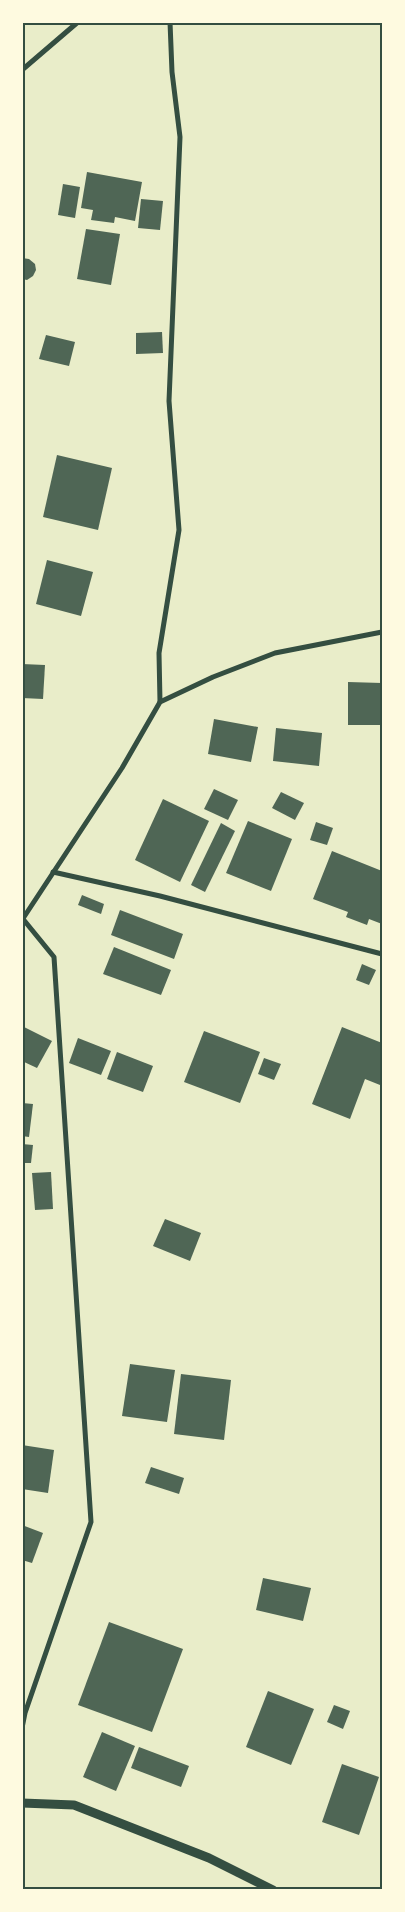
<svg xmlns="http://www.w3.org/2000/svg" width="405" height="1912" font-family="Inter,sans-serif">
  <rect width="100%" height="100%" fill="#e9edc9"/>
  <g fill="#4f6655">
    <path d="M87,172L142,182L135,221L115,217L114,223L91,220L93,210L81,208Z"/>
    <path d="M63,184L80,187L75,218L58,215Z"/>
    <path d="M141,199L163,201L160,230L138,228Z"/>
    <path d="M86,229L120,234L111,285L77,279Z"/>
    <path d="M22,258L29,259L35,264L36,270L33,276L27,280L22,279Z"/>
    <path d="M162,332L163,353L136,354V333Z"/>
    <path d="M46,335L75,342L69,366L39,359Z"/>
    <path d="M57,455L112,468L98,530L43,517Z"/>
    <path d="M47,560L93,572L81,616L36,604Z"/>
    <path d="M22,664L45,665L43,699L22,698Z"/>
    <path d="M348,682L382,683V725H348Z"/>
    <path d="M214,719L258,727L251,762L208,754Z"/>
    <path d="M276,728L322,733L319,766L273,761Z"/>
    <path d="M214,789L238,800L228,820L204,809Z"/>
    <path d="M281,792L304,803L295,820L272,808Z"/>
    <path d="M163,799L209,821L180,882L135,860Z"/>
    <path d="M248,821L292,839L271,891L226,873Z"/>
    <path d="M316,822L333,828L327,845L310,840Z"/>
    <path d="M221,823L235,831L205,892L191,885Z"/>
    <path d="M332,851L382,871V924L369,919L367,925L346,917L348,912L313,899Z"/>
    <path d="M82,895L104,904L101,914L78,905Z"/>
    <path d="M120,910L183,934L174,959L111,935Z"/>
    <path d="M114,947L171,970L161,995L103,974Z"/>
    <path d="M362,964L376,970L369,985L356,980Z"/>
    <path d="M22,1026L52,1041L37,1068L22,1061Z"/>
    <path d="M342,1027L382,1043V1078L380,1085L365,1079L350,1119L312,1104Z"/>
    <path d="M204,1031L260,1052L240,1103L184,1082Z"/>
    <path d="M78,1038L111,1051L101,1075L69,1063Z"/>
    <path d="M117,1052L153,1066L143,1092L107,1079Z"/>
    <path d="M264,1058L281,1064L274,1080L258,1074Z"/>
    <path d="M22,1103L33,1104L29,1137L22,1136Z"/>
    <path d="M22,1144L33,1145L31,1163H22Z"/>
    <path d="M51,1172L53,1209L35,1210L32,1173Z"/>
    <path d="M165,1219L201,1233L190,1261L153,1246Z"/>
    <path d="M130,1364L175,1370L167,1422L122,1416Z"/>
    <path d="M181,1374L231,1380L224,1440L174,1434Z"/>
    <path d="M22,1445L54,1450L48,1493L22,1489Z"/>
    <path d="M151,1467L184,1478L179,1494L145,1483Z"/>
    <path d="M22,1525L43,1533L32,1563L22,1560Z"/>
    <path d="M263,1578L311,1588L303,1621L256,1610Z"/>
    <path d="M109,1622L183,1649L152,1732L78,1705Z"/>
    <path d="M268,1691L314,1709L291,1765L246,1747Z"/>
    <path d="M334,1705L350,1711L343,1729L327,1722Z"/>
    <path d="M102,1732L135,1746L116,1791L83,1777Z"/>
    <path d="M139,1747L189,1766L181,1787L131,1768Z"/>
    <path d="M342,1764L379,1777L359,1835L322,1822Z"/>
  </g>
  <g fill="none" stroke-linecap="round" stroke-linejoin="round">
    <g stroke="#344e41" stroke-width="5">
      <path d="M22,70L78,22"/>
      <path d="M160,702L159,653L179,530L169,401L180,137L172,72L170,22"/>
      <path d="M53,872L160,896L382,954"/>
      <path d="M22,920L122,768L160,702L213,677L275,653L382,632"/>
      <path d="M22,1728L25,1713L91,1522L54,957L23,919"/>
    </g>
    <path stroke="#344e41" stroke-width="9" d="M22,1803L74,1805L209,1858L273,1890"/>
  </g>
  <rect width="405" height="1912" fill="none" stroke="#fefae0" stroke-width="48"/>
  <rect x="24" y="24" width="357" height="1864" fill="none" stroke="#344e41" stroke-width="2"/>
</svg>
